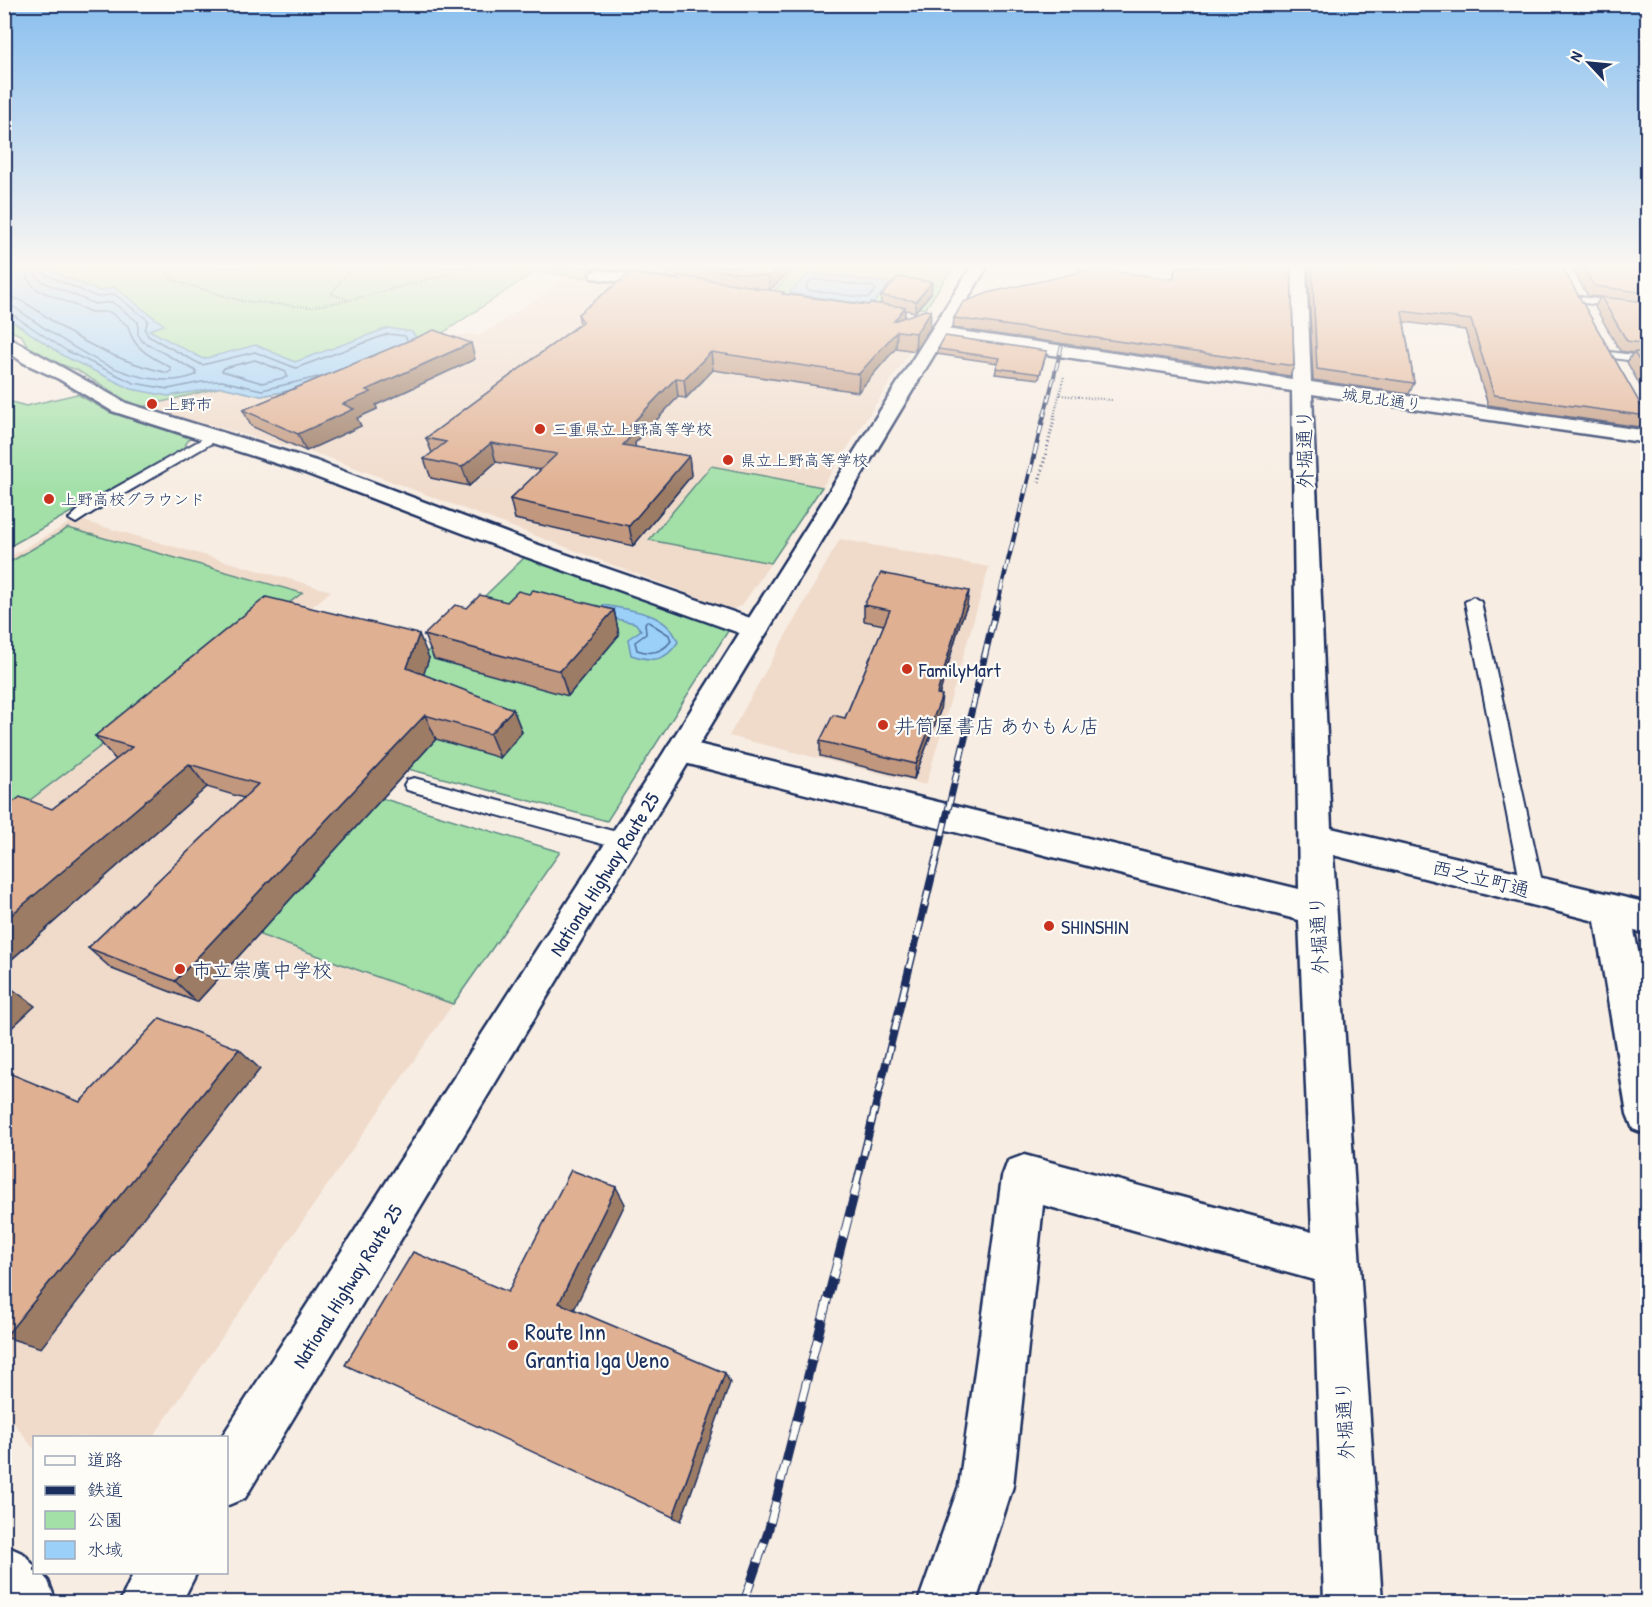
<svg xmlns="http://www.w3.org/2000/svg" width="1652" height="1607" font-family="'Patrick Hand','Klee One',sans-serif">
  <rect width="100%" height="100%" fill="#f7ede3"/>
  <filter id="ink" filterUnits="userSpaceOnUse"><feTurbulence type="fractalNoise" baseFrequency=".0167" numOctaves="2"/><feDisplacementMap in="SourceGraphic" scale="12" xChannelSelector="R" yChannelSelector="G"/><feConvolveMatrix kernelMatrix="1 2 1 2 8 2 1 2 1" color-interpolation-filters="sRGB"/></filter>
  <g filter="url(#ink)">
    <g fill="#f0dbcb">
      <path d="M622,267H798L772,293L623,273L619,268Z"/>
      <path d="M571,276L880,317L878,320L926,327L822,487L711,466L650,540L771,563L742,605L732,610L324,456L142,407L222,387L261,396L432,340L469,334L480,336Z"/>
      <path d="M76,519L331,591L294,622L258,934L453,1004L153,1437L34,1438V1449L5,1412L4,560Z"/>
      <path d="M840,539L989,567L926,785L729,736Z"/>
    </g>
    <g fill="#a2e0a8" stroke="#5e8883" stroke-width="1.5">
      <path d="M4,267H603L585,278L536,271L432,340L284,392L261,396L222,387L142,407L130,403L77,370L54,362L28,347L22,336L5,328Z"/>
      <path d="M798,267H953L926,308L907,309L772,293Z"/>
      <path d="M77,394L109,412L190,438L182,450L5,549V400L26,406Z"/>
      <path d="M711,466L822,487L771,563L649,540Z"/>
      <path d="M68,528L302,593L5,819V565Z"/>
      <path d="M526,556L730,628L607,821L408,769L424,655Z"/>
      <path d="M381,798L560,852L453,1004L257,934Z"/>
    </g>
    <g fill="#9bd0f9" stroke="#6890bb" stroke-width="1.5">
      <path d="M5,267H42L99,291L114,287L164,325L149,330L203,359L256,345L295,362L388,328L412,332L418,340L302,388L261,396L222,387L168,396L131,389L64,356L5,316Z"/>
      <path d="M810,273L890,283L872,305L789,293Z"/>
      <path d="M603,605C631,610 667,612 678,642C665,662 653,662 631,655L628,639L641,630L635,623L597,615Z"/>
    </g>
    <g fill="none" stroke-linecap="round" stroke-linejoin="round">
      <g stroke="#4e6f9c" stroke-width="1.5">
        <path d="M42,267L46,275L97,297L114,294L148,320L145,330L148,336L202,365L255,352L296,368L388,334L405,336L407,340"/>
        <path d="M813,279L873,287L876,290L868,298L807,290L806,285Z"/>
        <path d="M4,295C29,300 47,319 68,332C99,351 133,365 168,373L171,371L170,367C151,357 133,349 128,326L110,312H91L36,289L27,278L25,267"/>
        <path d="M4,304L14,307C59,338 115,382 173,380C181,380 189,377 196,375V371L142,341L138,334V322L112,302L95,304L43,282L36,276L34,267"/>
        <path d="M4,312L10,313L67,351L134,383L168,389L202,382L222,381L262,390L318,377"/>
        <path d="M255,360L286,372L287,377L262,383L222,371L224,368Z"/>
        <path d="M647,621L669,635L671,641C662,653 651,655 637,650L635,642L646,634L645,623Z"/>
      </g>
      <defs>
        <g id="service">
          <path d="M1580,297L1648,305V311L1576,302L1575,300Z"/>
          <path d="M1610,352L1648,357V363L1606,357L1604,355Z"/>
          <path d="M213,433L219,437L217,440L93,512L76,523L69,519L83,506Z"/>
          <path d="M1473,597L1481,602L1544,891L1540,897L1533,900L1526,897L1522,891L1465,602Z"/>
          <path d="M414,778L624,834L631,836L634,842L631,848L624,850L407,790L404,785L407,780Z"/>
        </g>
        <g id="minor">
          <path d="M1290,267H1306L1311,382L1648,431V443L1312,394L1331,828L1648,903V934L1634,931L1648,1000V1135L1633,1129L1627,1114L1595,921L1333,855L1382,1602H1324L1314,1280L1043,1205L1013,1486L976,1602H918L959,1486L1002,1177L1008,1161L1024,1155L1312,1232L1299,920L681,762L670,759L665,751L670,743L681,740L1299,889L1292,391L939,338L933,337L930,333L933,329L939,328L1292,379Z"/>
          <path d="M598,270L667,279L675,284L667,289L592,278L590,275L592,272Z"/>
          <path d="M4,335L126,403L316,461L533,543L765,623L769,629L765,635L755,638L745,635L515,553L300,471L112,411L59,379L24,363L4,349Z"/>
          <path d="M4,1545L24,1554L34,1566V1572H40L48,1581L56,1602H4Z"/>
        </g>
        <g id="trunk">
          <path d="M971,267H987L245,1498L226,1506V1438H221L670,743Z"/>
          <path d="M134,1572H197L182,1602H120Z"/>
        </g>
      </defs>
      <use href="#service" stroke="#1b2f5e" stroke-width="4"/>
      <use href="#minor" stroke="#1b2f5e" stroke-width="5"/>
      <use href="#trunk" stroke="#1b2f5e" stroke-width="5"/>
      <g stroke="#1b2f5e" stroke-width="2" stroke-dasharray="1 2" stroke-linecap="butt">
        <path d="M165,267L172,280L242,301L310,307L350,300L476,267"/>
        <path d="M541,267L577,272"/>
        <path d="M347,299L331,294L351,267"/>
        <path d="M1060,395L1112,400"/>
        <path d="M1054,416L1064,376"/>
      </g>
      <path stroke="#1b2f5e" stroke-width="3" stroke-dasharray="1 3" stroke-linecap="butt" d="M1039,482L1055,415"/>
      <use href="#service" fill="#fdfcf7" fill-rule="evenodd"/>
      <use href="#minor" fill="#fdfcf7" fill-rule="evenodd"/>
      <use href="#trunk" fill="#fdfcf7" fill-rule="evenodd"/>
      <defs>
        <g id="rail-far4">
          <path d="M1074,291L1080,267"/>
          <path d="M1044,416L1066,329"/>
        </g>
        <path id="rail-far3" d="M996,610L1044,415"/>
        <path id="rail-far2" d="M936,860L996,608"/>
        <path id="rail-far1" d="M856,1186L936,859"/>
        <path id="rail" d="M744,1602L768,1532L857,1184"/>
      </defs>
      <use href="#rail-far4" stroke="#1b2f5e" stroke-width="4"/>
      <use href="#rail-far3" stroke="#1b2f5e" stroke-width="4.5"/>
      <use href="#rail-far2" stroke="#1b2f5e" stroke-width="7"/>
      <use href="#rail-far1" stroke="#1b2f5e" stroke-width="8"/>
      <use href="#rail" stroke="#1b2f5e" stroke-width="9"/>
      <use href="#rail-far4" stroke="#fdfcf7" stroke-width="2" stroke-dasharray="8" stroke-linecap="butt"/>
      <use href="#rail-far3" stroke="#fdfcf7" stroke-width="3" stroke-dasharray="10" stroke-linecap="butt"/>
      <use href="#rail-far2" stroke="#fdfcf7" stroke-width="4.5" stroke-dasharray="13" stroke-linecap="butt"/>
      <use href="#rail-far1" stroke="#fdfcf7" stroke-width="5" stroke-dasharray="16" stroke-linecap="butt"/>
      <use href="#rail" stroke="#fdfcf7" stroke-width="7" stroke-dasharray="21" stroke-linecap="butt"/>
    </g>
    <g fill="#c1977e" stroke="#1b2f5e" stroke-width="1.5">
      <path d="M661,267H794L770,290L784,294L868,305L881,304V296L931,293L915,312L905,310V317L930,328L915,351L896,348L858,392L713,370L686,398L678,397L635,443V447L689,456L691,476L633,546L515,519L510,499L541,470L496,462L469,486L431,478L424,459L432,453L426,438L580,324L578,314L678,279L669,278Z"/>
      <path d="M1175,267H1291L1294,366L1290,376L953,328L954,318L1173,278Z"/>
      <path d="M1308,267H1562L1647,416L1639,427L1488,405L1465,330L1404,322L1414,383L1409,394L1313,380Z"/>
      <path d="M1571,267H1647V398L1627,362L1633,353L1620,351L1595,307L1600,297L1588,296Z"/>
      <path d="M938,349L1047,351L1039,379L995,374L998,363L937,354Z"/>
      <path d="M475,359L376,405L377,409L357,418L361,426L306,451L251,426L243,410Z"/>
      <path d="M529,594L614,610L619,635L568,696L434,659L424,635L467,608L507,602Z"/>
      <path d="M864,605L967,606L960,623L939,695L940,711L914,779L820,756V741L845,718L884,625L864,621Z"/>
      <path d="M429,658L423,675L513,709L522,732L500,758L436,739L197,1002L112,969L88,948L244,798L207,787L4,966V809H52L116,760L95,736Z"/>
    </g>
    <g fill="#9d7b66" stroke="#1b2f5e" stroke-width="1.5">
      <path d="M779,267H794L769,291V277Z"/>
      <path d="M932,282L931,293L915,312L916,301Z"/>
      <path d="M905,307L904,325L897,331L896,348L858,392L859,374L894,321Z"/>
      <path d="M931,311L930,328L915,351L916,333Z"/>
      <path d="M471,343L475,359L376,405L377,409L357,418L361,426L306,451L298,434L343,404L366,390Z"/>
      <path d="M711,352L713,370L686,398L684,379Z"/>
      <path d="M676,378L678,397L635,443L636,453L623,445V433Z"/>
      <path d="M491,443L496,462L469,486L462,467Z"/>
      <path d="M689,456L691,476L633,546L629,526Z"/>
      <path d="M969,591L967,606L960,623L935,710L937,694L962,607Z"/>
      <path d="M614,610L619,635L568,696L560,671Z"/>
      <path d="M419,634L429,658L418,692L407,668Z"/>
      <path d="M942,695L940,711L914,779L916,764Z"/>
      <path d="M513,709L522,732L500,758L490,734Z"/>
      <path d="M425,715L436,739L197,1002L175,981Z"/>
      <path d="M189,764L207,787L4,966V921Z"/>
      <path d="M7,985L35,1006L4,1035V987Z"/>
      <path d="M239,1049L260,1069L41,1348L5,1337Z"/>
      <path d="M616,1187L625,1204L571,1316L559,1303Z"/>
      <path d="M725,1373L730,1383L681,1521L673,1517Z"/>
    </g>
    <g fill="#e0b092" stroke="#1b2f5e" stroke-width="1.5">
      <path d="M695,267H779L769,277Z"/>
      <path d="M1176,267H1291L1294,366L954,318L963,302L991,292L1095,269L1174,279Z"/>
      <path d="M1312,267H1562L1647,416L1494,395L1471,320L1402,311L1414,383L1317,369Z"/>
      <path d="M1583,267H1647V293L1594,286Z"/>
      <path d="M630,273L680,280L678,276L756,287L754,288L784,292L782,294L868,305L870,303L905,307L894,321L925,310L931,311L916,333L897,331L859,374L711,352L684,379L676,378L623,433L633,434L623,445L689,456L629,526L510,499L557,454L491,443L462,467L424,459L446,442L426,438L583,322L578,314Z"/>
      <path d="M898,277L932,282L916,301L881,296Z"/>
      <path d="M1601,297L1647,302V344L1627,341Z"/>
      <path d="M434,330L471,343L366,390L371,392L343,404L354,409L298,434L243,410Z"/>
      <path d="M945,336L1047,351L1040,374L996,368L1000,358L938,349Z"/>
      <path d="M1634,352L1647,353V374Z"/>
      <path d="M881,573L969,591L962,607L937,694L942,695L916,764L820,741L833,715L845,718L890,610L864,605Z"/>
      <path d="M533,590L614,610L560,671L424,635L455,605L467,608L480,595L507,602L518,591L529,594Z"/>
      <path d="M266,597L419,634L407,668L513,709L490,734L425,715L175,981L88,948L258,784L189,764L4,921V809L20,797L52,809L132,747L95,736Z"/>
      <path d="M160,1018L239,1049L5,1337L4,1071L80,1102Z"/>
      <path d="M571,1170L616,1187L559,1303L725,1373L673,1517L345,1365L413,1252L508,1292Z"/>
    </g>
  </g>
  <linearGradient id="sky" x2="0" y2="1"><stop stop-color="#89bfef"/><stop offset="0.54" stop-color="#fbf7f2"/><stop offset="1" stop-color="#fbf7f2" stop-opacity="0"/></linearGradient>
  <rect width="1652" height="492" fill="url(#sky)"/>
  <g fill="#c8321e" stroke="#fdfcf7" stroke-width="2">
    <circle cx="152" cy="404" r="6"/>
    <circle cx="540" cy="429" r="6"/>
    <circle cx="728" cy="460" r="6"/>
    <circle cx="49" cy="499" r="6"/>
    <circle cx="907" cy="669" r="6"/>
    <circle cx="883" cy="725" r="6"/>
    <circle cx="1049" cy="926" r="6"/>
    <circle cx="180" cy="969" r="6"/>
    <circle cx="513" cy="1345" r="6"/>
  </g>
  <g text-anchor="middle" dominant-baseline="central" stroke-width="4.5" stroke-linejoin="round" paint-order="stroke">
    <g font-size="16" fill="#1b2f5e" stroke="#fdfcf7">
      <text transform="translate(1382 399) rotate(8)">城見北通り</text>
    </g>
    <g font-size="16" fill="#1b2f5e" stroke="#fdfcf7" text-anchor="start">
      <text x="164" y="404">上野市</text>
      <text x="552" y="429">三重県立上野高等学校</text>
      <text x="740" y="460">県立上野高等学校</text>
      <text x="61" y="499">上野高校グラウンド</text>
    </g>
    <g font-size="20" fill="#1b2f5e" stroke="#fdfcf7">
      <text transform="translate(1304 449) rotate(-91)">外堀通り</text>
      <text transform="translate(604 874) rotate(-58)">National Highway Route 25</text>
      <text transform="translate(1481 878) rotate(14)">西之立町通</text>
      <text transform="translate(1318 935) rotate(-93)">外堀通り</text>
      <text transform="translate(347 1286) rotate(-58)">National Highway Route 25</text>
      <text transform="translate(1344 1420) rotate(-93)">外堀通り</text>
    </g>
    <g font-size="20" fill="#1b2f5e" stroke="#fdfcf7" text-anchor="start">
      <text x="919" y="669">FamilyMart</text>
      <text x="895" y="725">井筒屋書店 あかもん店</text>
      <text x="1061" y="926">SHINSHIN</text>
      <text x="192" y="969">市立崇廣中学校</text>
    </g>
    <g font-size="24" fill="#1b2f5e" stroke="#fdfcf7" text-anchor="start">
      <text x="525" y="1331">Route Inn<tspan x="525" dy="28">Grantia Iga Ueno</tspan></text>
    </g>
  </g>
  <rect width="1652" height="1607" fill="none" stroke="#fdfcf7" stroke-width="24"/>
  <rect x="12" y="12" width="1628" height="1583" fill="none" stroke="#1b2f5e" stroke-width="2" filter="url(#ink)"/>
  <rect x="33" y="1436" width="195" height="138" fill="#fdfcf7" stroke="#a3aaba" stroke-width="1.5"/>
  <rect x="45" y="1456" width="30" height="9" fill="#fdfcf7" stroke="#a3aaba" stroke-width="1.5"/>
  <text x="87" y="1466" font-size="18" fill="#1b2f5e">道路</text>
  <rect x="45" y="1486" width="30" height="9" fill="#1b2f5e" stroke="#a3aaba" stroke-width="1.5"/>
  <text x="87" y="1496" font-size="18" fill="#1b2f5e">鉄道</text>
  <rect x="45" y="1511" width="30" height="18" fill="#a2e0a8" stroke="#a3aaba" stroke-width="1.5"/>
  <text x="87" y="1526" font-size="18" fill="#1b2f5e">公園</text>
  <rect x="45" y="1541" width="30" height="18" fill="#9bd0f9" stroke="#a3aaba" stroke-width="1.5"/>
  <text x="87" y="1556" font-size="18" fill="#1b2f5e">水域</text>
  <g transform="translate(1589 63) rotate(296)" stroke="#fdfcf7" stroke-width="4.5" paint-order="stroke">
  <path d="M0-4.5L10 22L0 15L-10 22Z" fill="#1b2f5e"/>
  <text y="-9" font-size="16" font-weight="bold" text-anchor="middle" fill="#1b2f5e">N</text>
  </g>
</svg>
